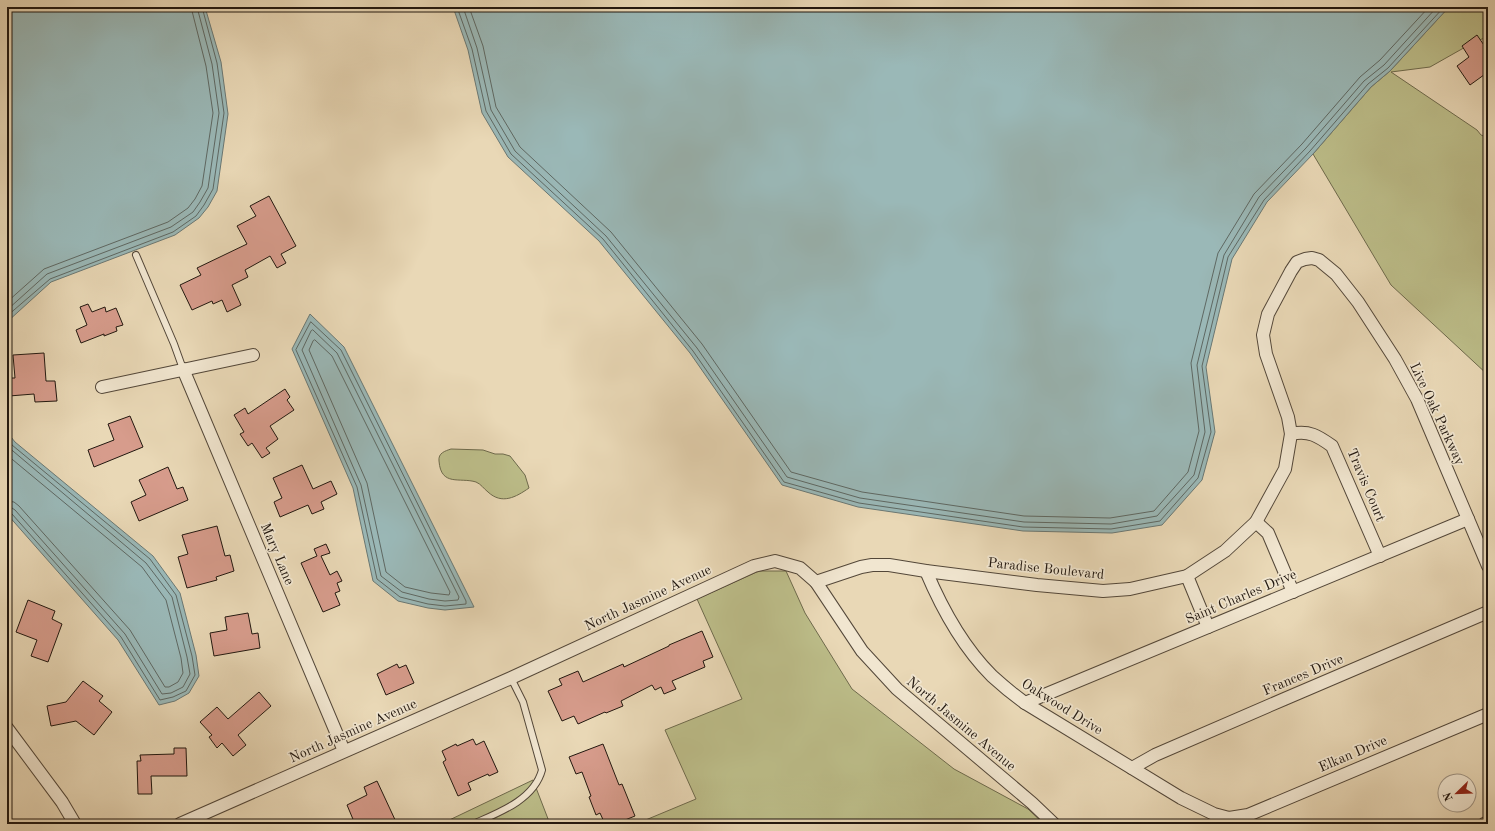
<svg xmlns="http://www.w3.org/2000/svg" width="1495" height="831" font-family="'Old Standard TT',serif">
  <rect width="100%" height="100%" fill="#e9d8b6"/>
  <filter id="stains"><feTurbulence type="fractalNoise" baseFrequency=".005" numOctaves="4"/><feColorMatrix values="0 0 0 0 .2 0 0 0 0 .09 0 0 0 0 .02 0 0 0 .5 -.17"/></filter>
  <radialGradient id="worn" r=".72"><stop offset=".6" stop-color="#630" stop-opacity="0"/><stop offset="1" stop-color="#630" stop-opacity=".3"/></radialGradient>
  <g fill="#bcbd89" stroke="#6e6a4c">
    <path d="M1449,7H1488V37L1476,41L1430,67L1391,72L1477,130L1481,135L1488,138V375L1391,285L1313,154L1371,87L1390,71Z"/>
    <path d="M451,449L483,450L495,454H503L510,456L525,475L529,488C516,497 502,505 488,492C484,489 481,484 476,482C460,477 441,487 439,461C438,453 445,451 451,449Z"/>
    <path d="M759,571H786L805,613L852,689L954,769L1028,809L1044,824H636L696,799L665,730L742,699L697,599Z"/>
    <path d="M533,780L550,824H441Z"/>
  </g>
  <g fill="#9ab8b7" stroke="#6a7874">
    <path d="M7,7H205L221,62L228,114L217,191L208,207L199,218L175,235L51,282L7,322Z"/>
    <path d="M453,7H1449L1390,71L1371,87L1313,154L1267,202L1232,259L1206,367L1215,432L1202,480L1162,525L1112,533L1023,531L858,507L782,485L690,353L599,241L508,157L482,113L468,50Z"/>
    <path d="M310,314L344,347L474,607L445,610L428,608L398,601L373,581L353,488L292,349Z"/>
    <path d="M7,432L15,442L153,556L180,593L196,655L199,676L189,693L175,701L159,705L118,640L7,514Z"/>
  </g>
  <g fill="none" stroke-linecap="round" stroke-linejoin="round">
    <g stroke="#5e6863" stroke-width="1">
      <path d="M457,7L472,49L486,111L511,154L603,239L693,351L784,482L859,503L1023,527L1111,529L1160,521L1198,478L1211,432L1202,366L1228,257L1264,200L1310,151L1368,84L1388,68L1444,7"/>
      <path d="M463,7L477,48L491,110L515,151L606,236L697,348L787,477L860,498L1024,522L1111,524L1157,516L1194,475L1205,432L1197,365L1224,255L1259,197L1306,148L1364,81L1384,65L1437,7"/>
      <path d="M469,7L483,46L496,107L520,147L611,232L702,344L791,472L862,492L1024,516L1110,518L1154,511L1188,472L1199,431L1191,363L1218,253L1254,194L1302,144L1360,77L1380,60L1429,7"/>
      <path d="M7,302L44,269L168,222L188,208L195,199L202,186L213,113L206,66L191,7"/>
      <path d="M7,310L47,274L171,227L193,212L200,202L208,188L219,113L212,64L197,7"/>
      <path d="M7,316L50,279L173,232L196,216L204,205L213,189L224,113L217,63L202,7"/>
      <path d="M311,322L341,350L466,601V604L445,606L428,604L400,597L377,579L357,487L296,350Z"/>
      <path d="M313,330L337,353L459,597L458,600L445,601L429,599L402,592L381,576L361,485L302,350L311,331Z"/>
      <path d="M315,340L332,356L450,592L449,595L431,593L405,587L386,572L367,483L309,350L313,341Z"/>
      <path d="M7,438L12,445L150,559L176,595L192,656L195,675L186,691L173,697L160,700L121,637L12,514L7,512"/>
      <path d="M7,446L146,563L172,597L187,657L190,674L183,687L171,693L162,694L125,634L15,510L12,508L7,507"/>
      <path d="M7,455L142,567L166,600L181,658L183,673L178,682L169,687H165L130,630L19,506L14,502L7,501"/>
    </g>
  </g>
  <g fill="#d79c8c" stroke="#21170f">
    <path d="M1477,35L1488,51V72L1470,85L1457,66L1469,57L1462,46Z"/>
    <path d="M269,196L296,246L281,254L286,263L277,268L270,256L245,270L248,277L232,285L241,305L227,312L222,300L213,304L212,301L192,310L180,285L201,275L197,268L247,244L237,226L256,216L250,206Z"/>
    <path d="M88,304L92,312L105,307L106,312L116,308L123,325L116,327L117,331L104,336V334L81,343L76,330L87,325L80,307Z"/>
    <path d="M44,353L46,381H55L57,401L35,402L34,394L9,396L8,378H15L13,355Z"/>
    <path d="M285,389L290,397L287,400L294,410L270,426L278,439L266,448L270,453L262,458L252,443L248,446L240,434L244,432L234,415L245,408L248,414Z"/>
    <path d="M130,416L143,447L94,467L88,450L114,440L108,424Z"/>
    <path d="M302,465L313,489L331,481L337,494L321,502L324,509L312,514L308,505L280,517L274,502L282,498L273,478Z"/>
    <path d="M168,467L177,489L183,487L188,500L139,521L131,502L146,495L139,480Z"/>
    <path d="M217,526L225,556L230,555L234,571L216,577L217,580L187,588L178,557L188,554L182,535Z"/>
    <path d="M326,544L330,553L321,556L330,575L337,571L342,581L337,583L340,591L335,593L340,605L323,612L301,563L317,556L314,549Z"/>
    <path d="M28,600L55,611L52,619L62,624L48,662L31,656L37,640L16,632Z"/>
    <path d="M248,613L252,634L258,633L260,648L214,656L210,633L227,630L225,617Z"/>
    <path d="M702,631L713,657L703,661L705,667L672,681L676,689L664,694L661,687L655,690L652,685L621,701L623,706L606,713L605,712L578,724L574,716L562,721L548,691L562,685L559,679L578,671L583,682L623,664L624,667L669,646V645Z"/>
    <path d="M397,664L399,668L406,665L414,683L386,695L377,674Z"/>
    <path d="M83,681L103,696L99,701L112,712L94,735L76,721L51,726L47,706L66,702Z"/>
    <path d="M259,692L271,706L238,735L246,745L233,756L222,743L217,748L209,737L212,735L200,722L217,707L228,719Z"/>
    <path d="M473,739L476,745L484,741L498,772L489,776L488,774L468,783L471,790L458,796L443,762L446,760L442,751L456,744L457,746Z"/>
    <path d="M603,744L619,785L622,784L635,816L615,824H605L600,813L596,815L589,797L591,796L582,772L576,774L569,757Z"/>
    <path d="M174,748H186L187,776H151L152,794H138L137,761H141L140,755L174,754Z"/>
    <path d="M377,781L397,824H355L347,805L367,795L364,787Z"/>
  </g>
  <g fill="none" stroke-linecap="round" stroke-linejoin="round">
    <defs>
      <g id="service">
        <path d="M136,255L174,344L183,369"/>
        <path d="M473,824C498,813 534,800 542,770L523,702L511,678"/>
      </g>
      <g id="minor">
        <path d="M183,369L344,751"/>
        <path d="M102,387L253,355"/>
        <path d="M1291,434C1309,430 1318,436 1332,446L1380,556"/>
        <path d="M1256,522L1268,533L1293,592"/>
        <path d="M926,571C942,609 963,647 992,676C1003,686 1014,695 1025,703L1181,798L1214,814L1229,818L1248,815L1488,714"/>
        <path d="M1187,576L1208,627"/>
        <path d="M816,582L861,567L872,565H889L926,571L1037,585L1103,591L1130,589L1187,576L1225,551L1256,522L1285,469L1291,434L1288,417L1266,354L1263,335L1268,314L1291,271L1297,262L1305,259L1312,258L1319,260L1336,274L1358,302L1395,359L1417,399L1488,566"/>
        <path d="M1025,703L1468,519"/>
        <path d="M7,728L62,802L75,824"/>
        <path d="M1132,768L1155,755C1266,707 1376,659 1488,612"/>
        <path d="M180,824L511,678L754,566L775,561L800,568L816,582L862,651L897,689L1032,803L1054,824"/>
        <path d="M1484,824L1488,822"/>
      </g>
    </defs>
    <use href="#service" stroke="#534739" stroke-width="8"/>
    <use href="#minor" stroke="#534739" stroke-width="14"/>
    <use href="#service" stroke="#f1e6d0" stroke-width="6"/>
    <use href="#minor" stroke="#f1e6d0" stroke-width="12"/>
  </g>
  <g text-anchor="middle" dominant-baseline="central" stroke-width="3.5" stroke-linejoin="round" paint-order="stroke">
    <g font-size="14" fill="#21170f" stroke="#f1e6d0">
      <text transform="translate(1437 414) rotate(65)">Live Oak Parkway</text>
      <text transform="translate(1366 485) rotate(67)">Travis Court</text>
      <text transform="translate(277 554) rotate(67)">Mary Lane</text>
      <text transform="translate(1046 569) rotate(6)">Paradise Boulevard</text>
      <text transform="translate(1241 597) rotate(-23)">Saint Charles Drive</text>
      <text transform="translate(648 598) rotate(-25)">North Jasmine Avenue</text>
      <text transform="translate(1303 675) rotate(-23)">Frances Drive</text>
      <text transform="translate(1062 707) rotate(32)">Oakwood Drive</text>
      <text transform="translate(961 724) rotate(40)">North Jasmine Avenue</text>
      <text transform="translate(353 731) rotate(-24)">North Jasmine Avenue</text>
      <text transform="translate(1353 754) rotate(-23)">Elkan Drive</text>
    </g>
  </g>
  <rect width="1495" height="831" fill="none" stroke="#e9d8b6" stroke-width="24"/>
  <rect x="8" y="8" width="1479" height="815" fill="none" stroke="#21170f" stroke-width="2"/>
  <rect x="12" y="12" width="1471" height="807" fill="none" stroke="#21170f"/>
  <g transform="translate(1457 793) rotate(247)"><circle r="19" fill="#f1e6d0" stroke="#9e9383"/>
  <path d="M0-3L7 15L0 10L-7 15Z" fill="#8f2418"/>
  <text y="-6" font-size="11" font-weight="bold" text-anchor="middle" fill="#21170f">N</text>
  </g>
  <rect width="100%" height="100%" filter="url(#stains)"/>
  <rect width="100%" height="100%" fill="url(#worn)"/>
</svg>
